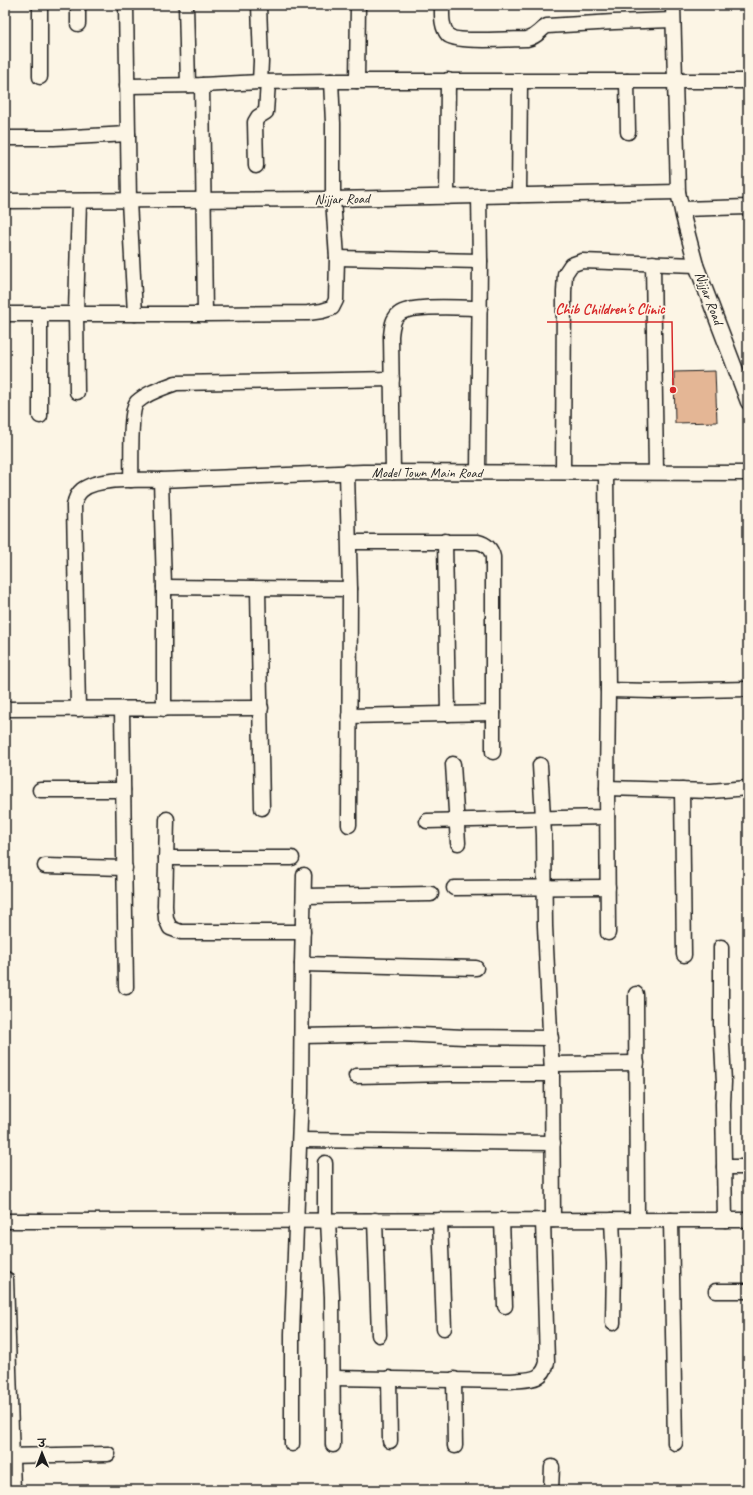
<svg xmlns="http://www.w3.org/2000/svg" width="753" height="1495" font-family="Caveat,'Playpen Sans Deva',sans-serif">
  <rect width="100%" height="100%" fill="#fcf5e5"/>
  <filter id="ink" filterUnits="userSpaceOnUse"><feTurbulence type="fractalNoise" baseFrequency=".025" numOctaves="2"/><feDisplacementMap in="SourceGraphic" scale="8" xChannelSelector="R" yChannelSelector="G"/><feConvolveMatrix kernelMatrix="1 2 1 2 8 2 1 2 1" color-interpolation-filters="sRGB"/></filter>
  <g filter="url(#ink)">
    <path fill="#e4b695" stroke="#1c1c1c" d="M715,371L717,422L675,423L674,372Z"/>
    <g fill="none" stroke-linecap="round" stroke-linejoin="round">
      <defs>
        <g id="minor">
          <path d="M40,5V77"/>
          <path d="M126,5L129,201L135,314"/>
          <path d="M186,5L188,85"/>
          <path d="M259,5L261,61L260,82"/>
          <path d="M442,5C442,15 441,27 448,35C455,43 513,39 527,39C539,36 538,31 547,26L614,22L673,20"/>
          <path d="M673,5L678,192L683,216L696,265L748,402"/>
          <path d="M78,24V5"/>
          <path d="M357,81L358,5"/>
          <path d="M627,81L628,132"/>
          <path d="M202,85L205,314"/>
          <path d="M127,86L202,85L260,82L331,81H748"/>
          <path d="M5,138H54L128,134"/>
          <path d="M256,166L255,122L258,117L266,112L268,82"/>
          <path d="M519,195L520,81"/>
          <path d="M447,197L448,80"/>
          <path d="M5,201L333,199L678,192"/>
          <path d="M682,209L748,207"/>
          <path d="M337,258L480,261"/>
          <path d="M653,263L656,472"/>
          <path d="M5,314H205L308,313L322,311L332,308L336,300L337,258L333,199V123L331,81"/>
          <path d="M40,314V416"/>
          <path d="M77,392L76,313L79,201"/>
          <path d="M347,472L350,589L349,825"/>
          <path d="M393,472L391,336C392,328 392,319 399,314C411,304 463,308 480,308"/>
          <path d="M478,472L480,261L479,196"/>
          <path d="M563,472L564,292L565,274L571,265L582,261L696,265"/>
          <path d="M606,472L608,690L607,788L608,933"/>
          <path d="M131,480C132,466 129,411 137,402C148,392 163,388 176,383L392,379"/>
          <path d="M161,480L164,587V709"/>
          <path d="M445,541L448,714"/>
          <path d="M350,542H478C486,544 491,548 493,557V752"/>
          <path d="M164,587L350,589"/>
          <path d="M258,589L262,808"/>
          <path d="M608,690L652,691L748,689"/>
          <path d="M5,709L261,708"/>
          <path d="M78,709L74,506C75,500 77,494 82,490C98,477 141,480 161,480L363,472L748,473"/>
          <path d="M122,709L126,987"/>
          <path d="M349,716L493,713"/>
          <path d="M453,764L458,843"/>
          <path d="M540,765L544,835L545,926L552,1074L553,1220"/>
          <path d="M607,788L711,791L748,788"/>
          <path d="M40,790H123"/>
          <path d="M682,790L684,955"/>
          <path d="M167,819L165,906L166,919L170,928L181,932H303"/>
          <path d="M427,821L607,817"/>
          <path d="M166,858H292"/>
          <path d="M45,866L125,868"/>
          <path d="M454,888L608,887"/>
          <path d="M304,896L431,894"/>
          <path d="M721,947V1025L724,1082L723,1104L725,1220"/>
          <path d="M302,964L476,968"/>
          <path d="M636,994L637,1220"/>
          <path d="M302,1036L400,1034L464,1037L551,1038"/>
          <path d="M552,1064L637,1063"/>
          <path d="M356,1076L450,1074H552"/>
          <path d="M300,1140L553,1143"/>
          <path d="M325,1163V1221"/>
          <path d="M724,1167H748"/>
          <path d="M375,1220L379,1335"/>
          <path d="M440,1220L444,1328"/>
          <path d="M502,1220L505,1306"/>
          <path d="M612,1220L614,1264L613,1323"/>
          <path d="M671,1220L675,1443"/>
          <path d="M5,1221L748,1220"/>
          <path d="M328,1221L332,1297L333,1445"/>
          <path d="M6,1279L13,1490"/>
          <path d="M716,1291H748"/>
          <path d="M333,1378L511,1381C528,1379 543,1382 547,1362L543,1220"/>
          <path d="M389,1378L390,1441"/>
          <path d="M454,1379L455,1446"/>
          <path d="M292,1444V1334L301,1093L302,964L304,875"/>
          <path d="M5,1456L108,1454"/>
          <path d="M551,1490L552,1467"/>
        </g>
      </defs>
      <use href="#minor" stroke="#1c1c1c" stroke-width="17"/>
      <use href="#minor" stroke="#fcf5e5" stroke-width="14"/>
    </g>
  </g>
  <g text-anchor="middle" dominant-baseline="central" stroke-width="3.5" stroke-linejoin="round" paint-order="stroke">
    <g font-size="14" fill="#1c1c1c" stroke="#fcf5e5">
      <text transform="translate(342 199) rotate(-1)">Nijjar Road</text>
      <text transform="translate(709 298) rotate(69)">Nijjar Road</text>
      <text x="427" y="472">Model Town Main Road</text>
    </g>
  </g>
  <path fill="none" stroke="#d62828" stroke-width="1.5" d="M673 390L672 322H547"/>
  <circle fill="#d62828" stroke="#fcf5e5" stroke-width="1.5" cx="673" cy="390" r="4"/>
  <g font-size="15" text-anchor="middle" font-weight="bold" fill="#d62828" stroke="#fcf5e5" stroke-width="3.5" stroke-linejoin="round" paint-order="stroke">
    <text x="610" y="314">Chib Children's Clinic</text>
  </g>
  <rect width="753" height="1495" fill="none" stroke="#fcf5e5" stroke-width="20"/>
  <rect x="10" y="10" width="733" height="1475" fill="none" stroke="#1c1c1c" stroke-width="1.5" filter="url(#ink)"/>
  <g transform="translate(42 1453) rotate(359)" stroke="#fcf5e5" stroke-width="3" paint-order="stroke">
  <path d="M0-3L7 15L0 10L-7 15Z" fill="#1c1c1c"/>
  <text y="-6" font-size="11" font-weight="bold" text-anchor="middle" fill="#1c1c1c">उ</text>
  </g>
</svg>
